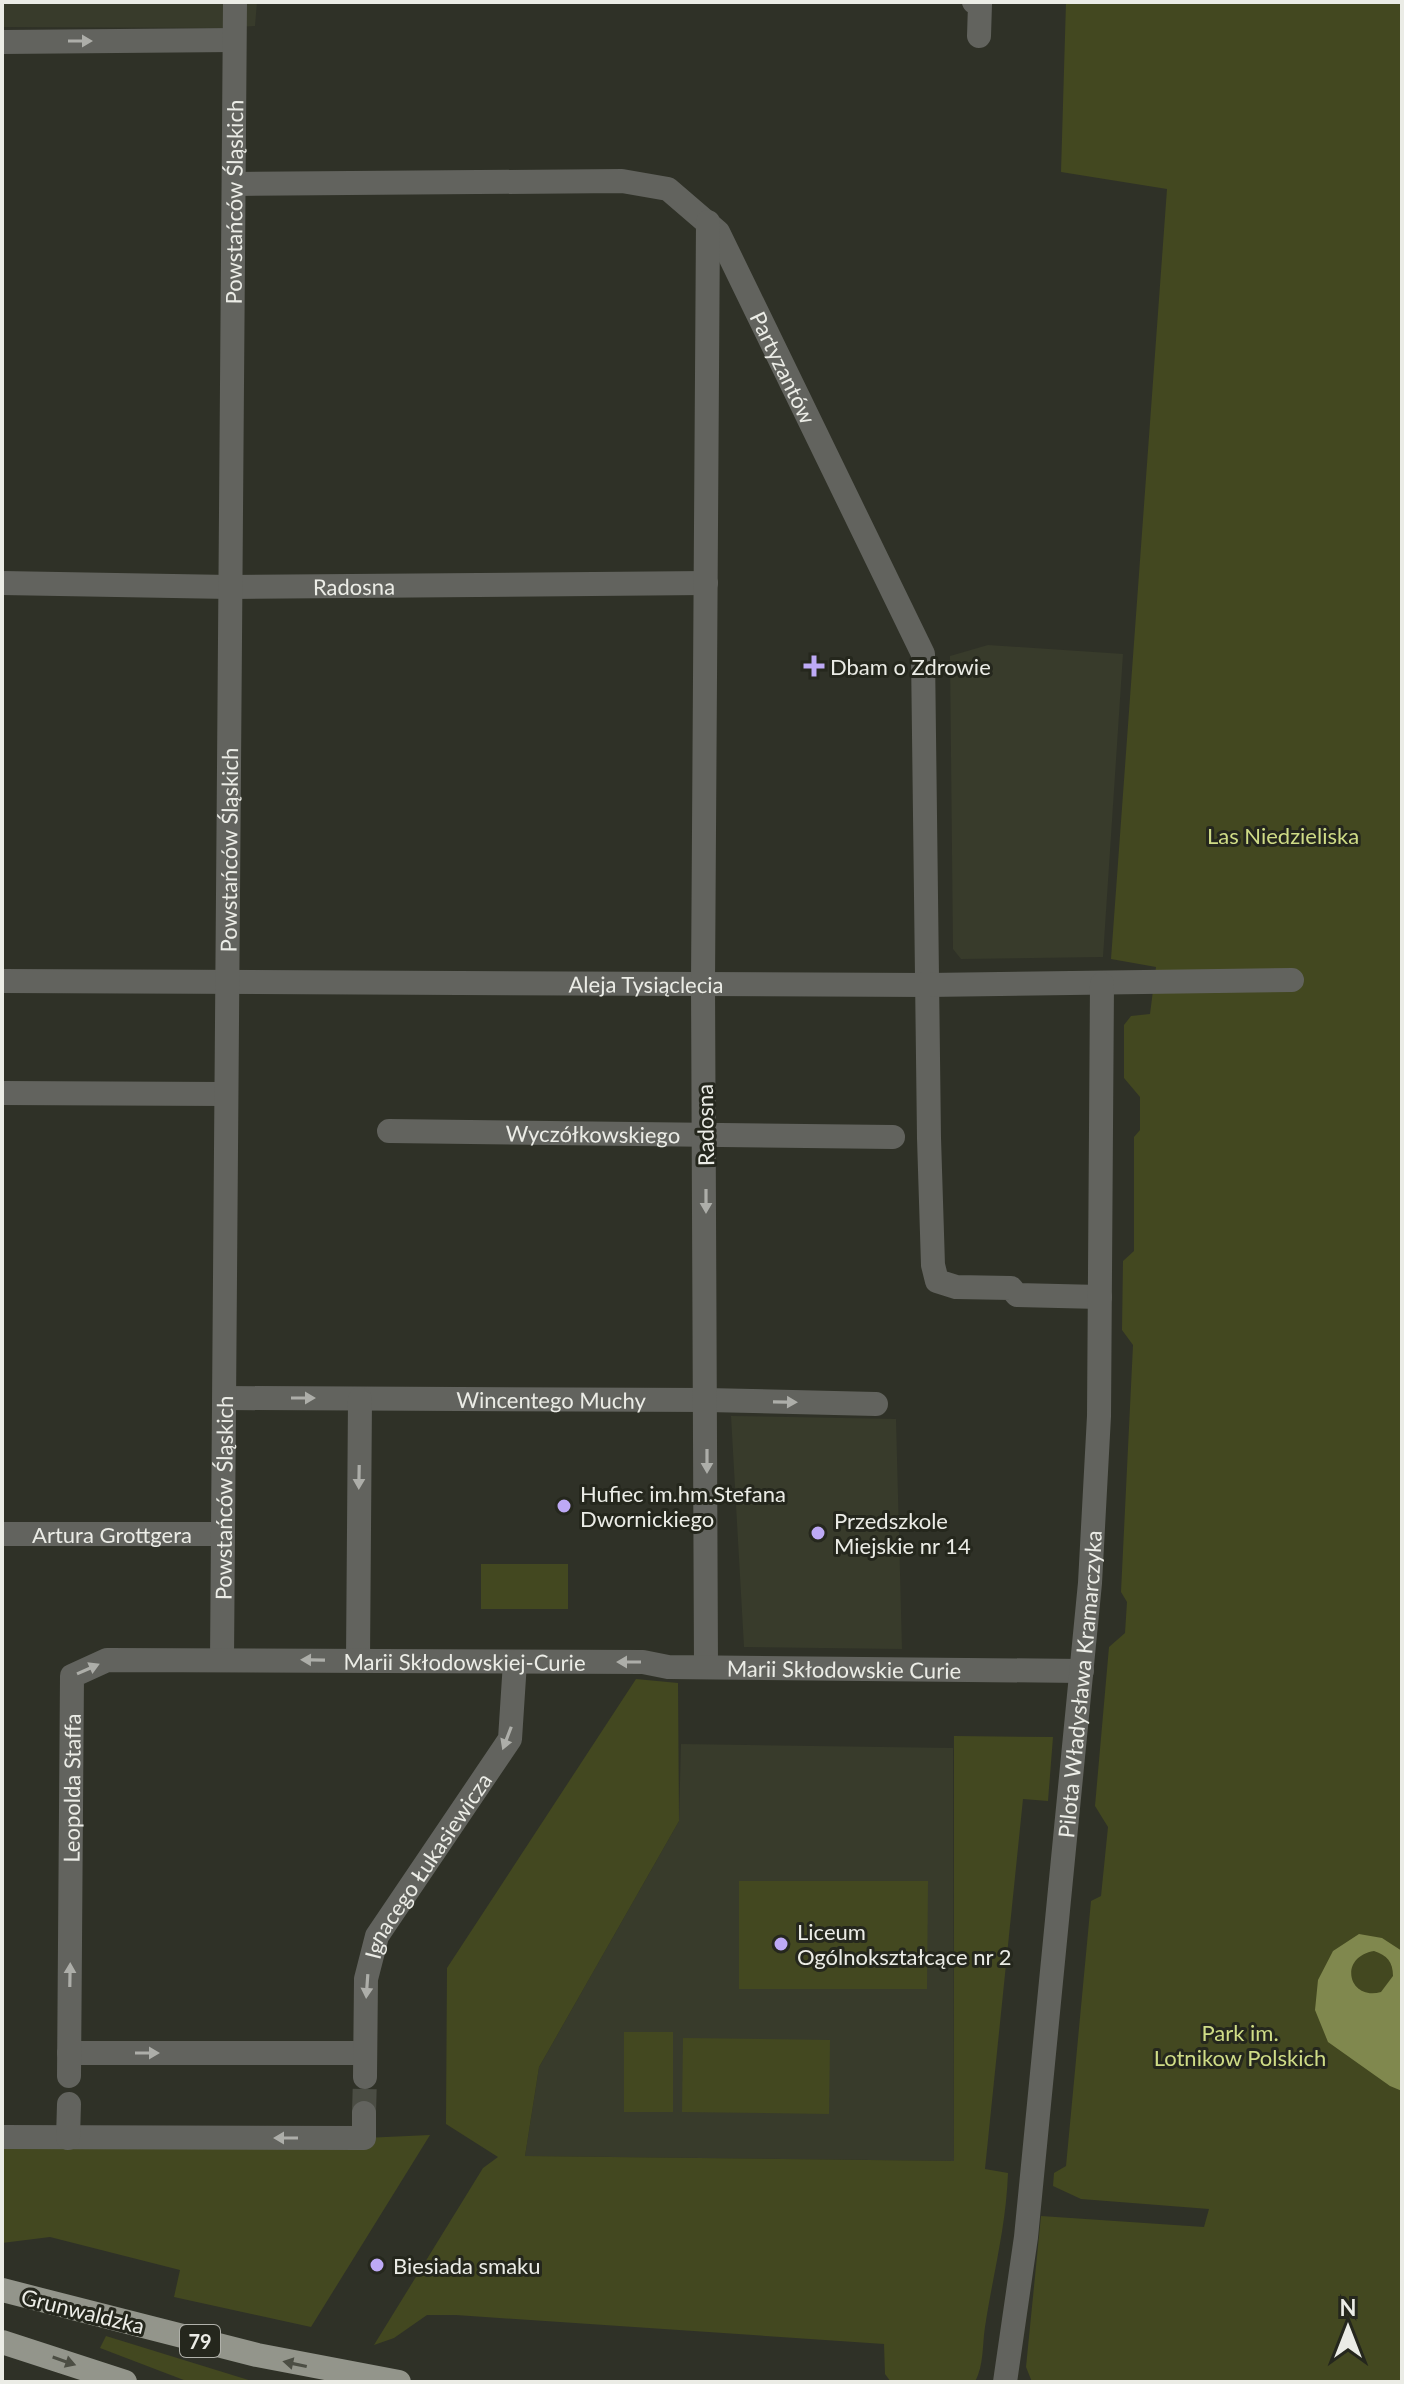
<svg xmlns="http://www.w3.org/2000/svg" width="1404" height="2384" font-family="Lato,sans-serif">
  <rect width="100%" height="100%" fill="#2f3127"/>
  <g fill="#383b2b">
    <path d="M2,2H257L255,26L222,28L2,27Z"/>
    <path d="M988,645L1123,654L1103,957L961,959L953,949L950,656Z"/>
    <path d="M731,1416L896,1419L902,1649L744,1647Z"/>
    <path d="M681,1744L953,1748L954,2161L525,2156L539,2067L679,1821Z"/>
  </g>
  <g fill="#434820">
    <path d="M1066,2H1402V2382H1032L1026,2367L1041,2216L1204,2227L1209,2209L1081,2199L1053,2186L1054,2173L1066,2166L1091,1901L1101,1896L1108,1827L1095,1806L1109,1647L1125,1633L1127,1602L1121,1592L1133,1345L1122,1330L1123,1261L1134,1251V1137L1140,1130V1097L1124,1078V1025L1131,1016L1150,1014L1156,967L1111,959L1167,189L1061,172Z"/>
    <rect x="481" y="1564" width="87" height="45"/>
    <path d="M636,1679L678,1683L679,1821L539,2067L525,2156L954,2161V1736L1053,1737L1048,1801L1023,1799L985,2169L1008,2173C1006,2228 993,2274 985,2327C982,2347 984,2364 975,2382H891L885,2374L884,2344L456,2315H427L394,2338L374,2345L483,2168L498,2157L446,2124L447,1968Z"/>
    <path d="M739,1881H928L927,1989H739Z"/>
    <rect x="624" y="2032" width="49" height="80"/>
    <path d="M683,2038L830,2040L829,2114L682,2112Z"/>
    <path d="M430,2135L311,2327L174,2297L180,2270L50,2237L2,2243V2137L364,2138Z"/>
    <path d="M106,2336L255,2382H189L100,2348Z"/>
  </g>
  <path fill="#80884e" fill-rule="evenodd" d="M1359,1934L1382,1938L1402,1951V2091L1390,2086L1328,2042L1315,2010L1318,1980L1333,1951ZM1374,1951C1387,1955 1393,1962 1393,1976L1381,1992C1348,2001 1338,1957 1374,1951Z"/>
  <g fill="none" stroke-linecap="round" stroke-linejoin="round">
    <path stroke="#4b4d44" stroke-width="24" stroke-dasharray="24 12" stroke-linecap="butt" d="M364,2113L365,2077"/>
    <g stroke="#62635e" stroke-width="24">
      <path d="M974,2L980,4L979,36"/>
      <path d="M2,42L234,40"/>
      <path id="s1" d="M235,184L622,181L668,189L718,232L923,654L929,1138L933,1265L937,1281L956,1287L1011,1288L1017,1295L1100,1297"/>
      <path id="s2" d="M2,583L230,587L706,583"/>
      <path id="s3" d="M2,981L928,985L1292,980"/>
      <path d="M2,1093L225,1094"/>
      <path id="s4" d="M389,1131L893,1137"/>
      <path id="s5" d="M225,1398L707,1400L876,1404"/>
      <path id="s6" d="M2,1534H222"/>
      <path id="s7" d="M222,1660L235,2"/>
      <path d="M358,1660L360,1399"/>
      <path d="M706,1667L703,983L708,222"/>
      <path d="M69,2053H365"/>
      <path id="s8" d="M69,2076L72,1676L107,1660L643,1662L668,1667L1082,1671"/>
      <path id="s9" d="M365,2077L366,1979L377,1936L510,1739L515,1662"/>
      <path d="M2,2137L364,2138V2113"/>
      <path d="M68,2138L69,2104"/>
      <path id="s10" d="M1005,2382L1026,2237L1090,1583L1099,1416L1102,984"/>
    </g>
    <g stroke="#93958b" stroke-width="24">
      <path d="M2,2290L257,2355L399,2382"/>
      <path d="M2,2342L125,2382"/>
    </g>
  </g>
  <defs><path id="oneway-solid" d="M-6-.8H1V-3.2L6.5 0L1 3.2V.8H-6Z" transform="scale(2)"/></defs>
  <g fill="#adaea9">
    <use href="#oneway-solid" transform="translate(80 41)"/>
    <use href="#oneway-solid" transform="translate(706 1201) rotate(90)"/>
    <use href="#oneway-solid" transform="translate(303 1398)"/>
    <use href="#oneway-solid" transform="translate(785 1402) rotate(1)"/>
    <use href="#oneway-solid" transform="translate(707 1461) rotate(90)"/>
    <use href="#oneway-solid" transform="translate(359 1477) rotate(91)"/>
    <use href="#oneway-solid" transform="translate(313 1660) rotate(-179)"/>
    <use href="#oneway-solid" transform="translate(629 1662) rotate(-180)"/>
    <use href="#oneway-solid" transform="translate(88 1669) rotate(-24)"/>
    <use href="#oneway-solid" transform="translate(507 1738) rotate(111)"/>
    <use href="#oneway-solid" transform="translate(70 1975) rotate(-89)"/>
    <use href="#oneway-solid" transform="translate(367 1986) rotate(94)"/>
    <use href="#oneway-solid" transform="translate(147 2053)"/>
    <use href="#oneway-solid" transform="translate(286 2138) rotate(180)"/>
  </g>
  <g fill="#4c4e44">
    <use href="#oneway-solid" transform="translate(64 2361) rotate(19)"/>
    <use href="#oneway-solid" transform="translate(295 2364) rotate(-168)"/>
  </g>
  <g fill="#bda9f5" stroke="#25271d" stroke-width="3">
    <path d="M810 654h8v8h8v8h-8v8h-8v-8h-8v-8h8z"/>
    <circle cx="564" cy="1506" r="8"/>
    <circle cx="818" cy="1533" r="8"/>
    <circle cx="781" cy="1944" r="8"/>
    <circle cx="377" cy="2265" r="8"/>
  </g>
  <g text-anchor="middle" dominant-baseline="central" stroke-width="6" stroke-linejoin="round" paint-order="stroke">
    <rect fill="#25271d" stroke="#b0b1aa" stroke-width="2" x="180" y="2325" width="40" height="32" rx="6"/>
    <g font-size="20" font-weight="bold" fill="#ebece6">
      <text x="200" y="2341">79</text>
    </g>
    <g font-size="22" fill="#ebece6" stroke="#25271d">
      <text stroke="none"><textPath href="#s7" startOffset="1458">Powstańców Śląskich</textPath></text>
      <text stroke="none"><textPath href="#s1" startOffset="650">Partyzantów</textPath></text>
      <text stroke="none"><textPath href="#s2" startOffset="352">Radosna</textPath></text>
      <text stroke="none"><textPath href="#s7" startOffset="810">Powstańców Śląskich</textPath></text>
      <text stroke="none"><textPath href="#s3" startOffset="644">Aleja Tysiąclecia</textPath></text>
      <text transform="translate(705 1125) rotate(-91)">Radosna</text>
      <text stroke="none"><textPath href="#s4" startOffset="204">Wyczółkowskiego</textPath></text>
      <text stroke="none"><textPath href="#s5" startOffset="326">Wincentego Muchy</textPath></text>
      <text stroke="none"><textPath href="#s7" startOffset="162">Powstańców Śląskich</textPath></text>
      <text stroke="none"><textPath href="#s6" startOffset="110">Artura Grottgera</textPath></text>
      <text stroke="none"><textPath href="#s8" startOffset="796">Marii Skłodowskiej-Curie</textPath></text>
      <text stroke="none"><textPath href="#s8" startOffset="1176">Marii Skłodowskie Curie</textPath></text>
      <text stroke="none"><textPath href="#s10" startOffset="702">Pilota Władysława Kramarczyka</textPath></text>
      <text stroke="none"><textPath href="#s8" startOffset="288">Leopolda Staffa</textPath></text>
      <text stroke="none"><textPath href="#s9" startOffset="228">Ignacego Łukasiewicza</textPath></text>
      <text transform="translate(83 2311) rotate(14)">Grunwaldzka</text>
    </g>
    <g font-size="22" fill="#ebece6" stroke="#25271d" text-anchor="start">
      <text x="830" y="666">Dbam o Zdrowie</text>
      <text x="580" y="1493">Hufiec im.hm.Stefana<tspan x="580" dy="25">Dwornickiego</tspan></text>
      <text x="834" y="1520">Przedszkole<tspan x="834" dy="25">Miejskie nr 14</tspan></text>
      <text x="797" y="1931">Liceum<tspan x="797" dy="25">Ogólnokształcące nr 2</tspan></text>
      <text x="393" y="2265">Biesiada smaku</text>
    </g>
    <g font-size="22" fill="#cfdc86" stroke="#25271d">
      <text x="1283" y="835">Las Niedzieliska</text>
      <text x="1240" y="2032">Park im.<tspan x="1240" dy="25">Lotnikow Polskich</tspan></text>
    </g>
  </g>
  <rect width="1404" height="2384" fill="none" stroke="#ebece6" stroke-width="8"/>
  <g transform="translate(1348 2328)" stroke="#25271d" stroke-width="6" paint-order="stroke">
  <path d="M0-6L14 30L0 20L-14 30Z" fill="#ebece6"/>
  <text y="-12" font-size="22" font-weight="bold" text-anchor="middle" fill="#ebece6">N</text>
  </g>
</svg>
